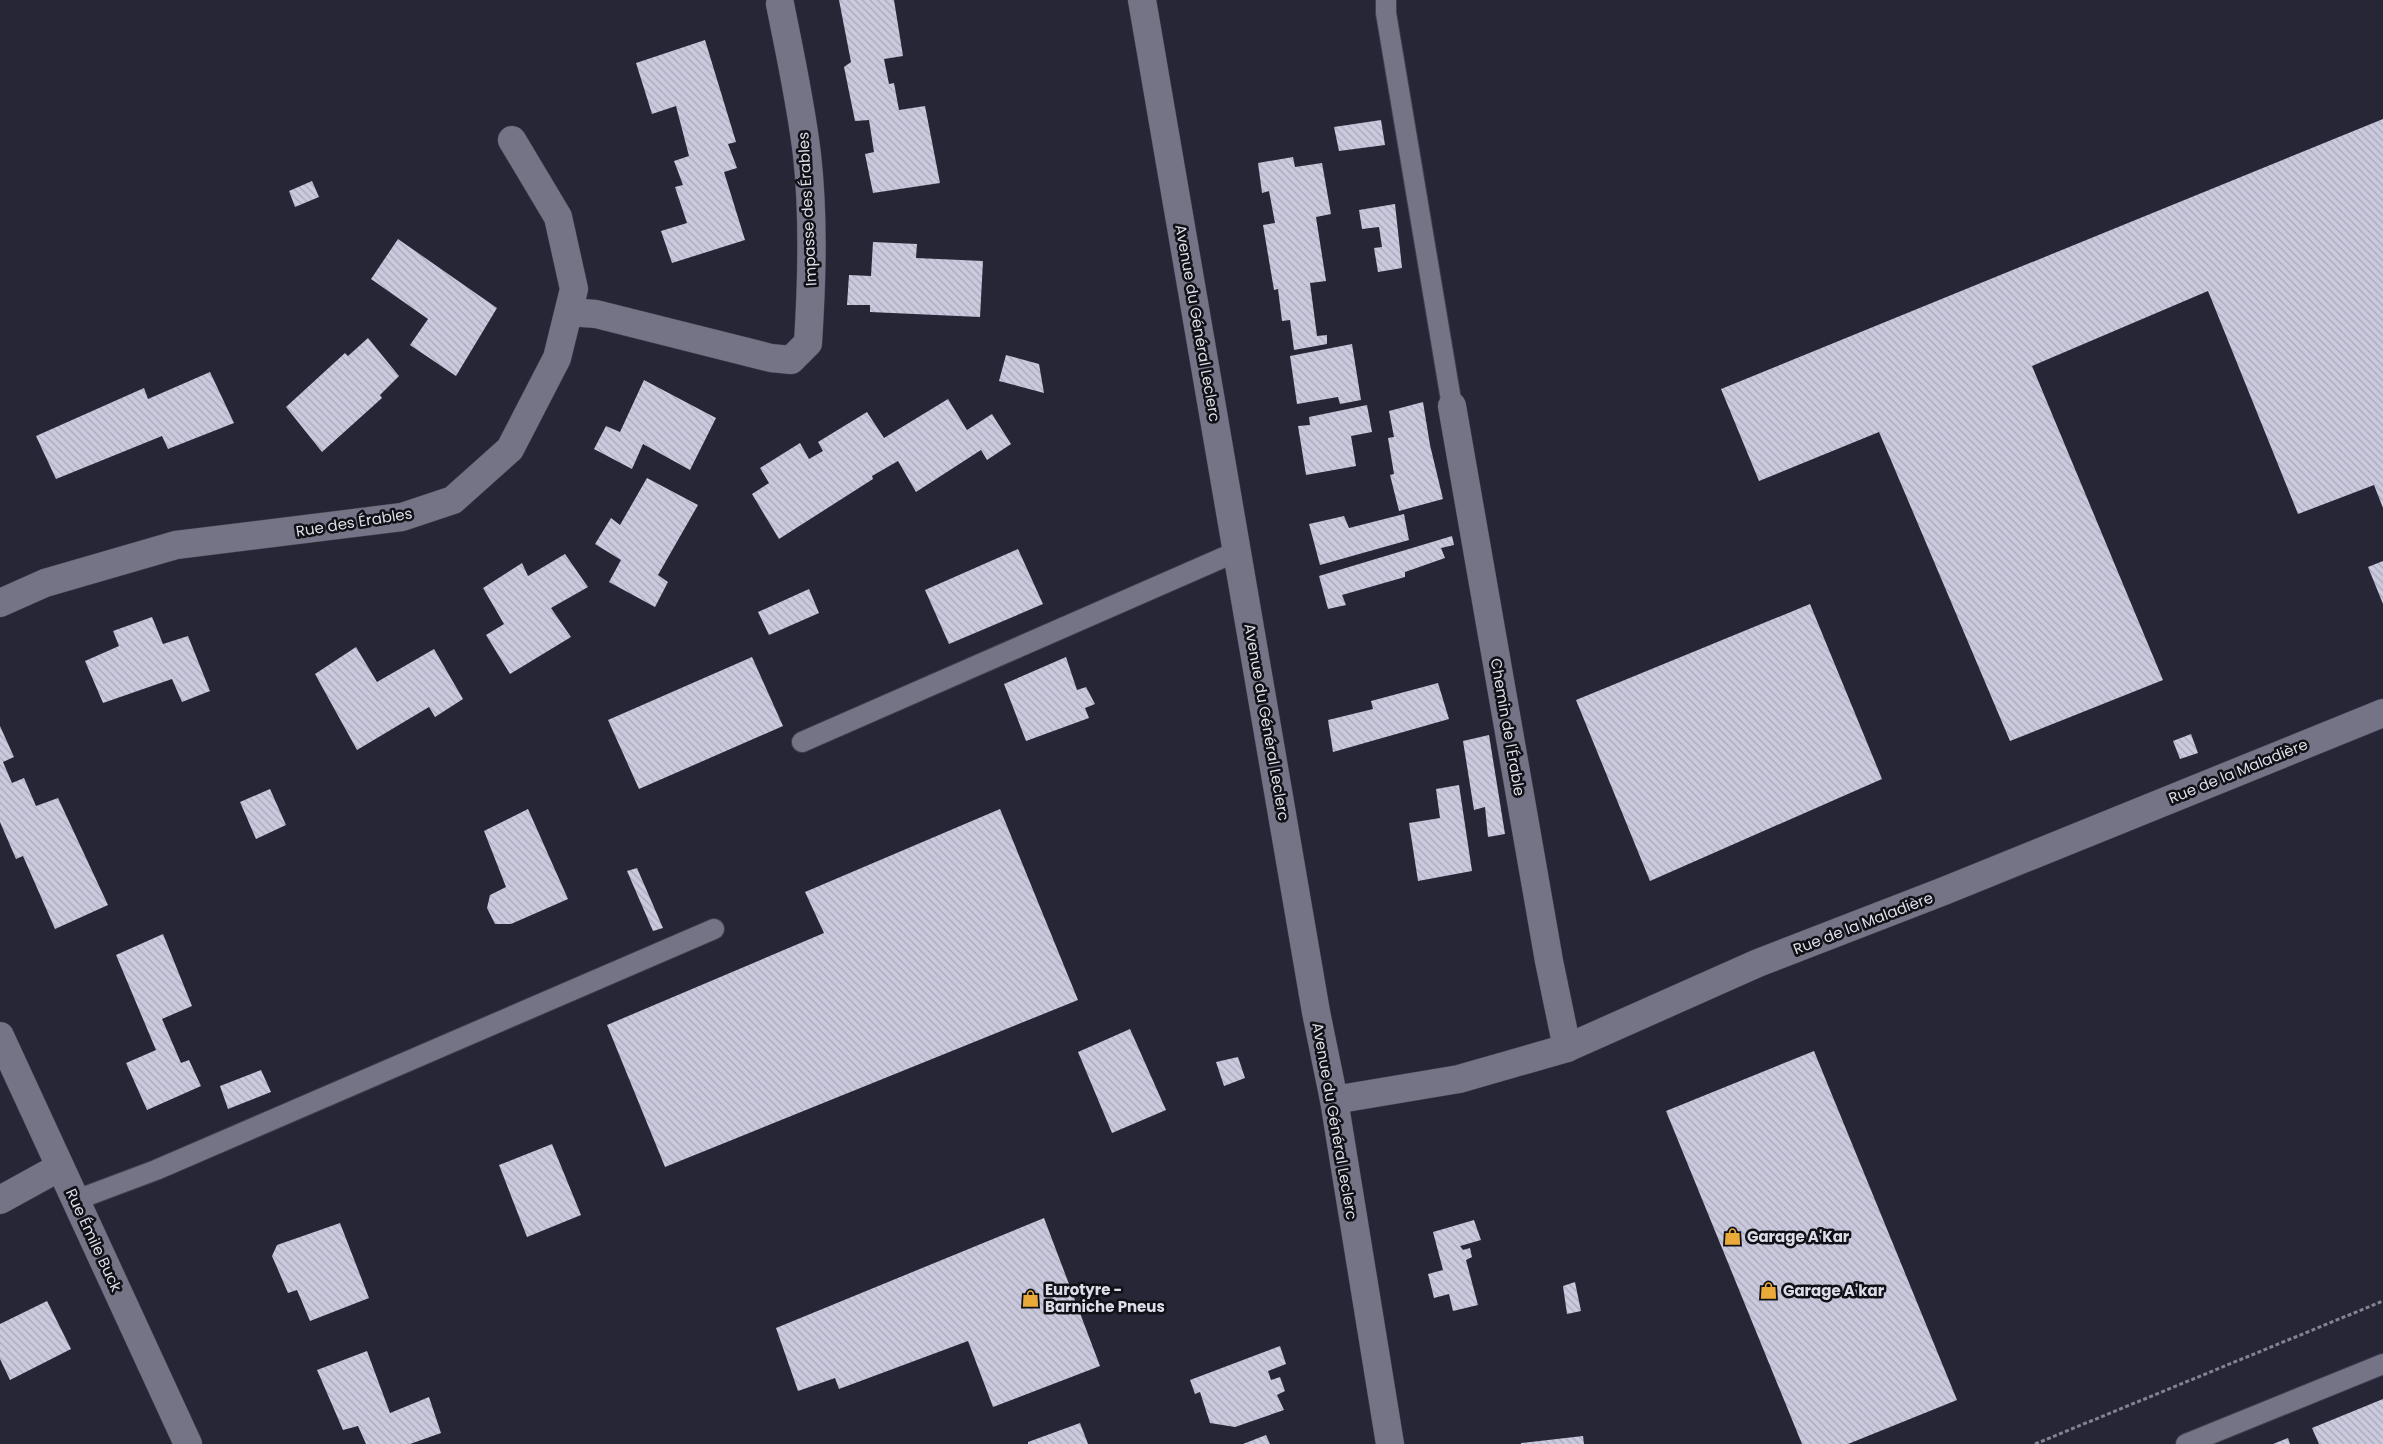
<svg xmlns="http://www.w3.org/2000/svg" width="2383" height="1444" font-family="Poppins,sans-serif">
  <defs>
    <pattern id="building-back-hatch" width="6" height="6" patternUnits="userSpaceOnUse" patternTransform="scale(1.25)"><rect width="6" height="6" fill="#cac9de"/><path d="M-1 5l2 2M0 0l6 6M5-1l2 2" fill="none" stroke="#a8a8b8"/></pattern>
  </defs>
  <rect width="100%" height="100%" fill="#272636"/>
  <g fill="url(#building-back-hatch)">
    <path d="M839,0H894L903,56L884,59L889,84L894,83L899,110L925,106L940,183L873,193L865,154L874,152L869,120L855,121L844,67L851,62Z"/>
    <path d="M705,40L736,142L728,144L737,168L724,172L745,240L672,263L661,231L687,223L675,187L683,185L674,161L689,156L676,106L652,114L636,63Z"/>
    <path d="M2383,119V508L2374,485L2298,514L2208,291L2032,366L2163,680L2010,741L1879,432L1759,481L1721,389Z"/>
    <path d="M1381,120L1385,145L1339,151L1334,127Z"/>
    <path d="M1293,157L1295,167L1322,163L1331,214L1316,217L1326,281L1310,283L1317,336L1327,335V344L1294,350L1290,320L1282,321L1278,289L1274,290L1263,225L1275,223L1269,191L1262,193L1258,163Z"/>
    <path d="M312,181L319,197L295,207L289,191Z"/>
    <path d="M1395,204L1402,268L1378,272L1374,248L1382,247L1379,227L1362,229L1359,210Z"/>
    <path d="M398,239L497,308L456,376L410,345L428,319L371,279Z"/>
    <path d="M873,242L917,244L916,258L983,261L980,317L870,312V305H847L849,275L871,276Z"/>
    <path d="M368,338L399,376L380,395L382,398L322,452L286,407L345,353L348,356Z"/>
    <path d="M1352,344L1361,400L1340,404L1338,397L1297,404L1290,356Z"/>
    <path d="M1006,355L1039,364L1044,393L999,381Z"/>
    <path d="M210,372L234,423L168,449L162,436L56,479L36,436L144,388L148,399Z"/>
    <path d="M644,380L716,418L690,470L643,444L632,469L594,449L606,426L620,432Z"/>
    <path d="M948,399L967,430L992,414L1011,444L987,460L981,450L916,492L898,461L872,476L873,479L779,539L752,494L769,483L760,468L800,443L809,459L823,451L818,442L867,412L884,438Z"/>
    <path d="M1423,402L1430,445L1443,499L1399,511L1390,475L1394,474L1388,438L1394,437L1389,411Z"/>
    <path d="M1367,405L1372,432L1351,436L1356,466L1306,475L1298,426L1310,425L1309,417Z"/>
    <path d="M647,478L698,505L658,575L668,582L655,607L609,582L621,560L595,544L611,518L620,525Z"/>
    <path d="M1404,514L1409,540L1320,565L1309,524L1344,516L1349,528Z"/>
    <path d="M1452,536L1454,545L1441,548L1445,558L1405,572V577L1342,595L1346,605L1328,609L1319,576Z"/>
    <path d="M1018,549L1043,604L949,644L925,590Z"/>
    <path d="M565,554L588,587L551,608L571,637L510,674L486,635L504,624L483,588L522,563L528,576Z"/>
    <path d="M2383,561V604L2368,567Z"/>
    <path d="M809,589L819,613L769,635L758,612Z"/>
    <path d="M1810,604L1882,779L1650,881L1576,700Z"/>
    <path d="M152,617L163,644L188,636L210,691L182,702L172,679L103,703L85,661L119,646L113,631Z"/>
    <path d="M356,647L377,682L434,649L463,699L435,717L429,707L357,750L315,674Z"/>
    <path d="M752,657L783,726L639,789L608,720Z"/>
    <path d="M1066,657L1077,690L1086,687L1095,704L1085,708L1089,718L1026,741L1004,684Z"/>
    <path d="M1438,683L1449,719L1333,752L1328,720L1373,709L1371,701Z"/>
    <path d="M0,726L14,757L3,762L12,783L24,778L36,806L58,798L108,905L55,929L23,856L16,859L0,822Z"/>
    <path d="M2191,734L2198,753L2180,759L2173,741Z"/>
    <path d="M1489,735L1505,834L1488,837L1485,807L1474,810L1463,741Z"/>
    <path d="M1459,785L1472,871L1418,881L1409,823L1440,818L1436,789Z"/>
    <path d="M270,789L286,825L256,839L240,802Z"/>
    <path d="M528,809L568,899L511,924H495L487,908L490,895L506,887L484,831Z"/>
    <path d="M1000,809L1078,1000L665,1167L607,1025L824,933L805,892Z"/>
    <path d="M637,868L663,928L653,931L627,871Z"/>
    <path d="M163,934L192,1006L162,1019L181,1063L189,1060L201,1086L147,1110L126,1063L156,1050L116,955Z"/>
    <path d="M1130,1029L1166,1110L1112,1133L1078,1052Z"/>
    <path d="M1814,1051L1957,1400L1848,1444H1802L1666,1111Z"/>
    <path d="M1238,1057L1245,1078L1224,1086L1216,1062Z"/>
    <path d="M261,1070L271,1092L228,1109L220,1086Z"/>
    <path d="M552,1144L581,1215L527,1237L499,1165Z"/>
    <path d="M1044,1218L1100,1366L993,1407L968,1341L839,1389L835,1378L798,1391L776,1328Z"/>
    <path d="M1474,1220L1481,1240L1460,1246L1463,1250L1470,1248L1472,1257L1466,1260L1478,1305L1453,1311L1449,1294L1434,1298L1428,1274L1443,1270L1433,1232Z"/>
    <path d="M340,1223L369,1298L310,1321L297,1290L288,1293L272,1256L277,1245Z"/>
    <path d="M1575,1282L1581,1311L1567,1314L1563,1286Z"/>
    <path d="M47,1301L71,1349L10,1380L0,1359V1324Z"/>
    <path d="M1280,1346L1286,1364L1268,1371L1271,1380L1280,1377L1285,1391L1277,1395L1284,1410L1235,1427L1210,1423L1200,1392L1195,1394L1190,1380Z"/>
    <path d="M367,1351L390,1413L429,1397L441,1433L410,1444H366L358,1426L343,1430L317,1370Z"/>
    <path d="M2383,1399V1444H2319L2312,1428Z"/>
    <path d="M1080,1423L1088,1444H1028V1442Z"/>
    <path d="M1266,1435L1270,1444H1243Z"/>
    <path d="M1583,1436L1584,1444H1521V1443Z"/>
    <path d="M2288,1438L2290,1444H2273Z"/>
  </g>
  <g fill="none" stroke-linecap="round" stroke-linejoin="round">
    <defs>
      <g id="lane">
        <path d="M1386,0V13L1452,406"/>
        <path d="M802,742L1238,551"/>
        <path d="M76,1200L156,1170L714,929"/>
        <path d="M2186,1444L2383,1364"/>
      </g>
      <g id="street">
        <path d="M569,312L596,314L771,358L791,360L808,343C812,280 814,217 807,155C801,104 790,54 780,4"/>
        <path d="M1452,406L1549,961L1567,1048"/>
        <path d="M0,603L45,583L176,545L402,517L453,500L510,449L557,358L574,289L558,217L512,140"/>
        <path d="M1334,1100L1459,1079L1567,1048L1758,963L1944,891L2383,713"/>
        <path d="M0,1200L60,1167"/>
      </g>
      <g id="secondary">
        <path d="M1142,0L1316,1012L1334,1100L1390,1444"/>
        <path d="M0,1036L188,1444"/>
      </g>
    </defs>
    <use href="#lane" stroke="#41414e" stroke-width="22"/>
    <use href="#street" stroke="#41414e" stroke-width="29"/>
    <use href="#secondary" stroke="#41414e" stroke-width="29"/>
    <path stroke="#848391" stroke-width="3" stroke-dasharray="4 2.5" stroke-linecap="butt" d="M2035,1444L2383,1301"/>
    <use href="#lane" stroke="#757487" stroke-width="20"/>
    <use href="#street" stroke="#757487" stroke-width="28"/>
    <use href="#secondary" stroke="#757487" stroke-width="28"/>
  </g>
  <defs>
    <symbol id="shop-bare" viewBox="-9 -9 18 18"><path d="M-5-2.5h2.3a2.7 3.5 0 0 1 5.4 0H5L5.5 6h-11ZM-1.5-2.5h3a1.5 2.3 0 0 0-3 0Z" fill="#eaaa39" stroke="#101017" stroke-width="2.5" paint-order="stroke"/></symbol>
  </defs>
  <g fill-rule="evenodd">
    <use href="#shop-bare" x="1720" y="1224" width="25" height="25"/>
    <use href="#shop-bare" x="1756" y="1278" width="25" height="25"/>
    <use href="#shop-bare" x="1018" y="1286" width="25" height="25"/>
  </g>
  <g text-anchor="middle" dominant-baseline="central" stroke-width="5" stroke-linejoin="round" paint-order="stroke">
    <g font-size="15" fill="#dedee9" stroke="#101017">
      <text transform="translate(807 209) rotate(-93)">Impasse des Érables</text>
      <text transform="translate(1198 323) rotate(80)">Avenue du Général Leclerc</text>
      <text transform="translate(354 522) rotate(-9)">Rue des Érables</text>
      <text transform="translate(1267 722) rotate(80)">Avenue du Général Leclerc</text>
      <text transform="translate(1508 727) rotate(80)">Chemin de l'Érable</text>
      <text transform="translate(2238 771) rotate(-22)">Rue de la Maladière</text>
      <text transform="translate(1863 923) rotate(-21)">Rue de la Maladière</text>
      <text transform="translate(1335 1121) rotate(80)">Avenue du Général Leclerc</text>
      <text transform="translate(94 1240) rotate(65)">Rue Émile Buck</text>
    </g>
    <g font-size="15" font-weight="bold" fill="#dedee9" stroke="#101017" text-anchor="start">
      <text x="1747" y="1236">Garage A'Kar</text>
      <text x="1045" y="1289">Eurotyre -<tspan x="1045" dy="17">Barniche Pneus</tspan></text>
      <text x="1783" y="1290">Garage A'kar</text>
    </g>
  </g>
</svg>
